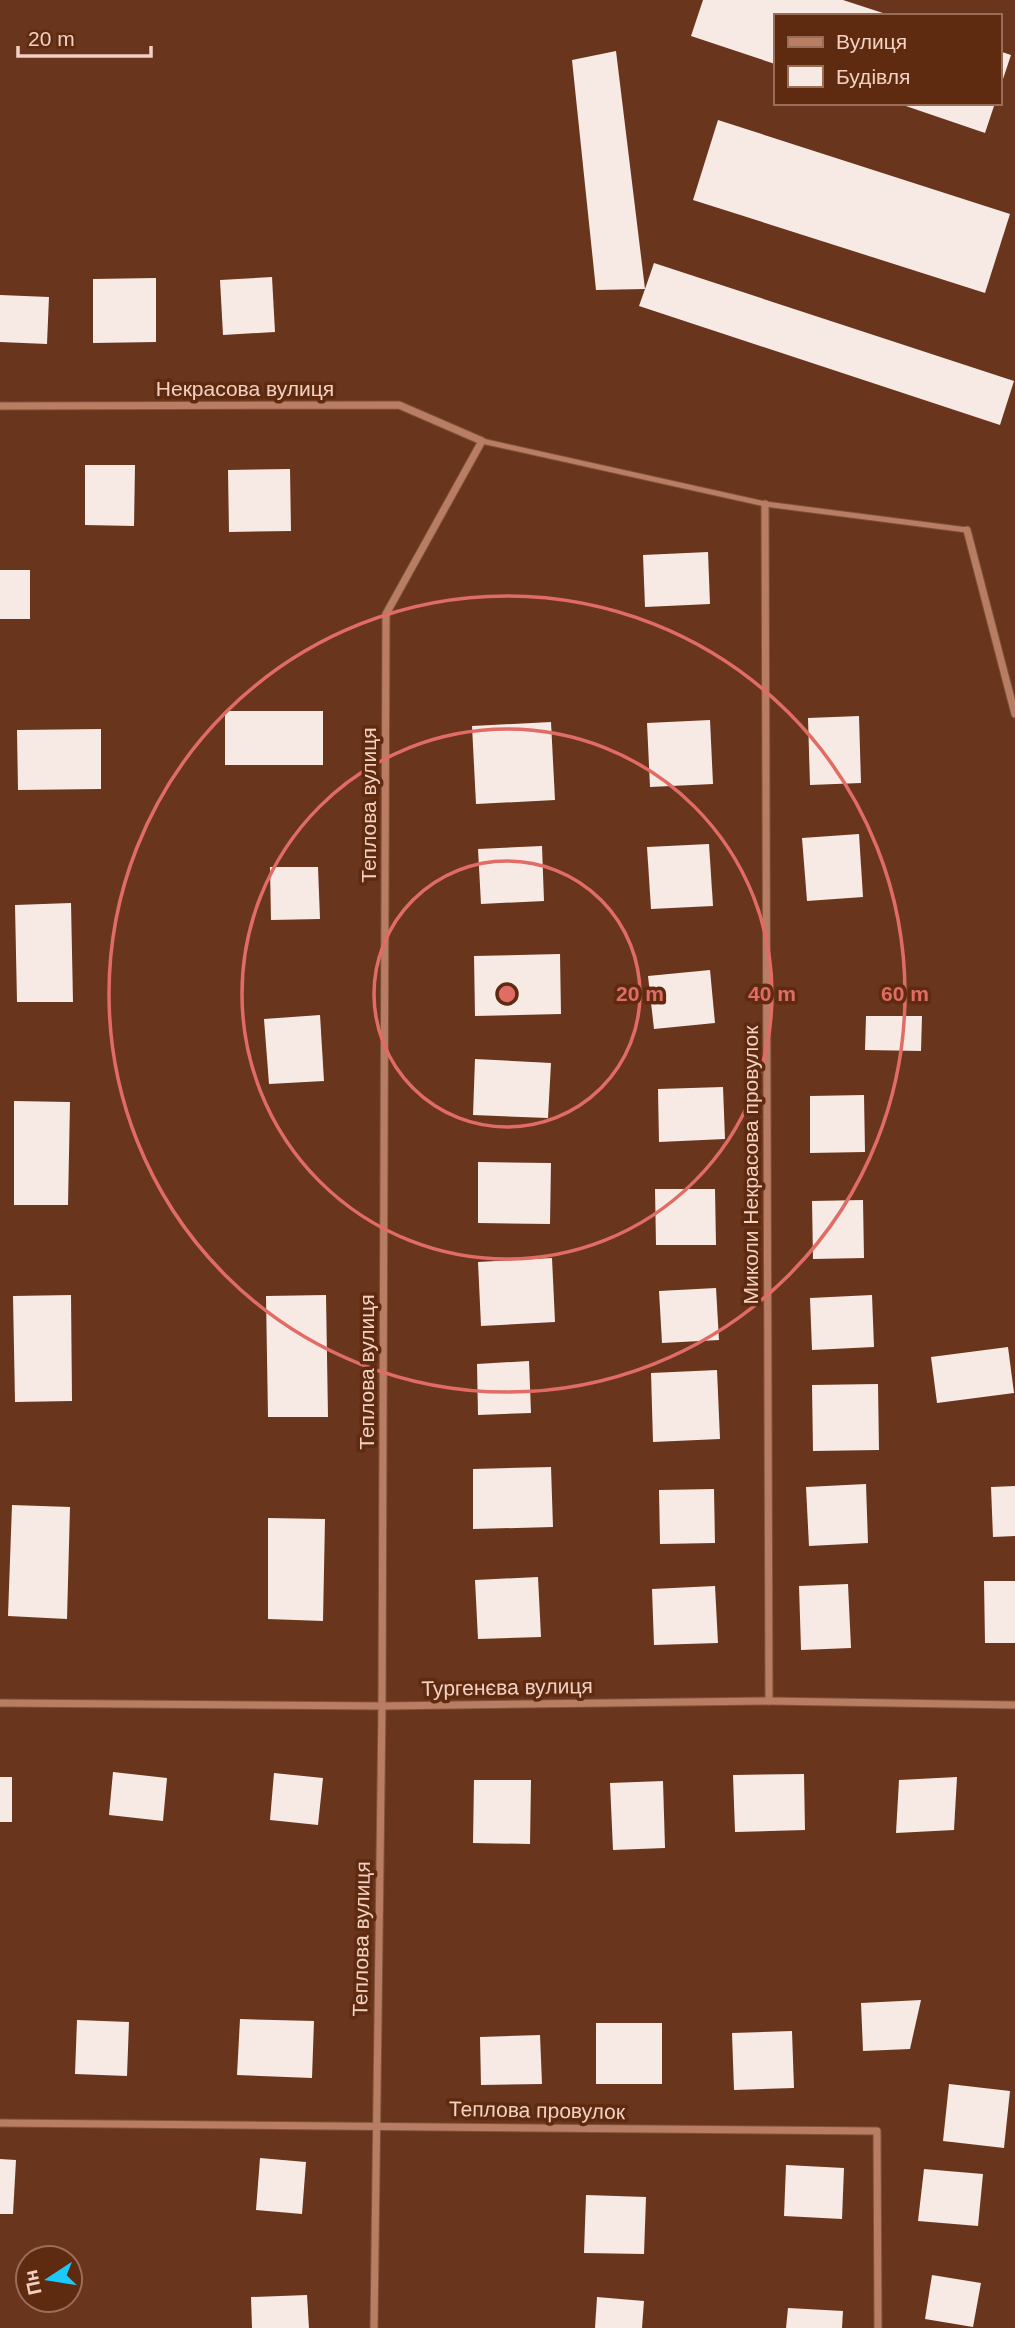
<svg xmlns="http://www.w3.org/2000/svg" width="1015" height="2328" font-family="Arial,sans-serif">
  <rect width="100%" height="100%" fill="#6a351d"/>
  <g fill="#f7e9e4">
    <path d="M703,0H843L889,15L775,16V64L691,36Z"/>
    <path d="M616,51L645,289L654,263L1014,381L1000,425L639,306L645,289L596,290L572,60Z"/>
    <path d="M999,51L1011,55L1000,88H999Z"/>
    <path d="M897,103H995L985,133Z"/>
    <path d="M718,120L1010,214L985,293L693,200Z"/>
    <path d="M272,277L275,332L223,335L220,280Z"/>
    <path d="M156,278V342L93,343V279Z"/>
    <path d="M0,295L49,297L47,344L0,342Z"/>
    <path d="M85,465H135L134,526L85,525Z"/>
    <path d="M290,469L291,531L229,532L228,470Z"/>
    <path d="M708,552L710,604L645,607L643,555Z"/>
    <rect x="0" y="570" width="30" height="49"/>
    <rect x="225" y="711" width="98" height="54"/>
    <path d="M859,716L861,783L810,785L808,718Z"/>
    <path d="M710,720L713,784L650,787L647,723Z"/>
    <path d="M551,722L555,800L476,804L472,726Z"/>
    <path d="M101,729V789L18,790L17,730Z"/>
    <path d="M859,834L863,897L807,901L802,838Z"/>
    <path d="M709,844L713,906L651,909L647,847Z"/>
    <path d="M542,846L544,901L481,904L478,849Z"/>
    <path d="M270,867H318L320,919L271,920Z"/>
    <path d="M71,903L73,1002H17L15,905Z"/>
    <path d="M560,954L561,1014L475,1016L474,956Z"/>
    <path d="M710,970L715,1023L654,1029L648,976Z"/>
    <path d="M320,1015L324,1081L269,1084L264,1019Z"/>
    <path d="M866,1016H922L921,1051L865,1050Z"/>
    <path d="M475,1059L551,1063L548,1118L473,1115Z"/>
    <path d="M723,1087L725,1139L659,1142L658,1089Z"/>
    <path d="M864,1095L865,1152L810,1153V1096Z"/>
    <path d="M14,1101L70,1102L68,1205H14Z"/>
    <path d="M478,1162L551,1163L550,1224L478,1223Z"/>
    <path d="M655,1189H715L716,1245H656Z"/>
    <path d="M863,1200L864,1258L813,1259L812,1201Z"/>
    <path d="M552,1258L555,1322L481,1326L478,1262Z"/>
    <path d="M716,1288L719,1340L662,1343L659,1291Z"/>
    <path d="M71,1295L72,1401L15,1402L13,1296Z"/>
    <path d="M326,1295L328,1417H268L266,1296Z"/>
    <path d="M872,1295L874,1347L812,1350L810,1298Z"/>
    <path d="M1008,1347L1014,1393L937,1403L931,1357Z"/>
    <path d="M529,1361L531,1413L478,1415L477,1364Z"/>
    <path d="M717,1370L720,1439L653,1442L651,1373Z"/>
    <path d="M878,1384L879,1450L813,1451L812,1385Z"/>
    <path d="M551,1467L553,1527L473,1529V1469Z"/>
    <path d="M866,1484L868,1543L809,1546L806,1487Z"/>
    <path d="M1015,1486V1536L993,1537L991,1487Z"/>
    <path d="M714,1489L715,1543L660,1544L659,1490Z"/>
    <path d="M12,1505L70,1507L67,1619L8,1616Z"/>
    <path d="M268,1518L325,1519L323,1621L268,1619Z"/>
    <path d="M538,1577L541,1637L478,1639L475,1580Z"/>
    <path d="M984,1581H1015V1643H985Z"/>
    <path d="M848,1584L851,1648L801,1650L799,1586Z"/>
    <path d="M715,1586L718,1643L654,1645L652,1589Z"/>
    <path d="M113,1772L167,1778L163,1821L109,1815Z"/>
    <path d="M274,1773L323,1778L318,1825L270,1820Z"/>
    <path d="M804,1774L805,1830L735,1832L733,1775Z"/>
    <rect x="0" y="1777" width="12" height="45"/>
    <path d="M957,1777L954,1830L896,1833L899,1780Z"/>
    <path d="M474,1780H531L530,1844L473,1843Z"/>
    <path d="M663,1781L665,1848L613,1850L610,1783Z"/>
    <path d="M921,2000L910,2049L863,2051L861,2003Z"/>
    <path d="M240,2019L314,2021L312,2078L237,2075Z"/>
    <path d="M77,2020L129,2022L127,2076L75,2074Z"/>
    <rect x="596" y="2023" width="66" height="61"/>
    <path d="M792,2031L794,2088L734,2090L732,2033Z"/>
    <path d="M540,2035L542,2084L481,2085L480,2037Z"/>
    <path d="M949,2084L1010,2091L1004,2148L943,2141Z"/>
    <path d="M260,2158L306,2162L302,2214L256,2210Z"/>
    <path d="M0,2159L16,2160L13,2214H0Z"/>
    <path d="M786,2165L844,2168L842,2219L784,2216Z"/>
    <path d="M924,2169L983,2174L978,2226L918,2221Z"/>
    <path d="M586,2195L646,2197L644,2254L584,2253Z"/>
    <path d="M932,2275L981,2283L973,2327L925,2319Z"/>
    <path d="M307,2295L309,2328H252L251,2297Z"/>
    <path d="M597,2297L644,2301L642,2328H595Z"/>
    <path d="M788,2308L843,2311L842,2328H786Z"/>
  </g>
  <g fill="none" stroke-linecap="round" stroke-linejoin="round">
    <defs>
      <path id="lane" d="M482,441L765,504L967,530"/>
      <g id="street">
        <path d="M0,406L399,405L482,441L386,614L382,1706L374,2328"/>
        <path d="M765,504L769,1701"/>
        <path d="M967,530L1015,714"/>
        <path d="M0,1703L382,1706L769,1701L1015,1705"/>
        <path d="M0,2123L877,2131L878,2328"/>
      </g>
    </defs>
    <use href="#lane" stroke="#7e523b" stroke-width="7"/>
    <use href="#street" stroke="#7e523b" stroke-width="9"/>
    <use href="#lane" stroke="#b97d63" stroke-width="5"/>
    <use href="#street" stroke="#b97d63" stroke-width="7"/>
  </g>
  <g fill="none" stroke="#e16c66" stroke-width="3.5">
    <circle cx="507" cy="994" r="133"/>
    <circle cx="507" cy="994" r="265"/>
    <circle cx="507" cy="994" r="398"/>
  </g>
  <g text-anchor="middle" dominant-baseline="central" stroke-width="7" stroke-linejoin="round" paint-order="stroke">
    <g font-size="21" fill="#f2d1c3" stroke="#5e2b11">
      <text x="245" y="388">Некрасова вулиця</text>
      <text transform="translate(368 805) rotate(-90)">Теплова вулиця</text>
      <text transform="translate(750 1165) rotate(-90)">Миколи Некрасова провулок</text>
      <text transform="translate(366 1372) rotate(-90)">Теплова вулиця</text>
      <text transform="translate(507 1687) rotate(-1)">Тургенєва вулиця</text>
      <text transform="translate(361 1939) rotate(-89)">Теплова вулиця</text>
      <text transform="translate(537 2110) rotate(1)">Теплова провулок</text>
    </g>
  </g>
  <circle cx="507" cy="994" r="10" fill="#e16c66" stroke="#5e2b11" stroke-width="3.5"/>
  <g font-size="21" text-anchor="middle" font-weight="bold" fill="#e16c66" stroke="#5e2b11" stroke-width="7" stroke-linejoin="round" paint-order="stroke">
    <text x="640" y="1001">20 m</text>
    <text x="772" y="1001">40 m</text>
    <text x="905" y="1001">60 m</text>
  </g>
  <rect x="774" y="14" width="228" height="91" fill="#5e2b11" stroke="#996d58" stroke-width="2"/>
  <rect x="788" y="37" width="35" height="10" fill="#b97d63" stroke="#996d58" stroke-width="2"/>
  <text x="836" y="49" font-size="21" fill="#f2d1c3">Вулиця</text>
  <rect x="788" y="66" width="35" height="21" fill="#f7e9e4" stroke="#996d58" stroke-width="2"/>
  <text x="836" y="84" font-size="21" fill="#f2d1c3">Будівля</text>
  <g transform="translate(49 2279) rotate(258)"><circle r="33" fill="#5e2b11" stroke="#996d58" stroke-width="2"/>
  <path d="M0-5L12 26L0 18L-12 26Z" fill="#1acafc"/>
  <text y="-10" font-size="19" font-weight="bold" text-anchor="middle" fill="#f2d1c3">Пн</text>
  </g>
  <path d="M18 46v10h133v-10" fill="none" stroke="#f2d1c3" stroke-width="3.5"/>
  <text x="28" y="46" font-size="21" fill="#f2d1c3" stroke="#5e2b11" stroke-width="5" paint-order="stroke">20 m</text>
</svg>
